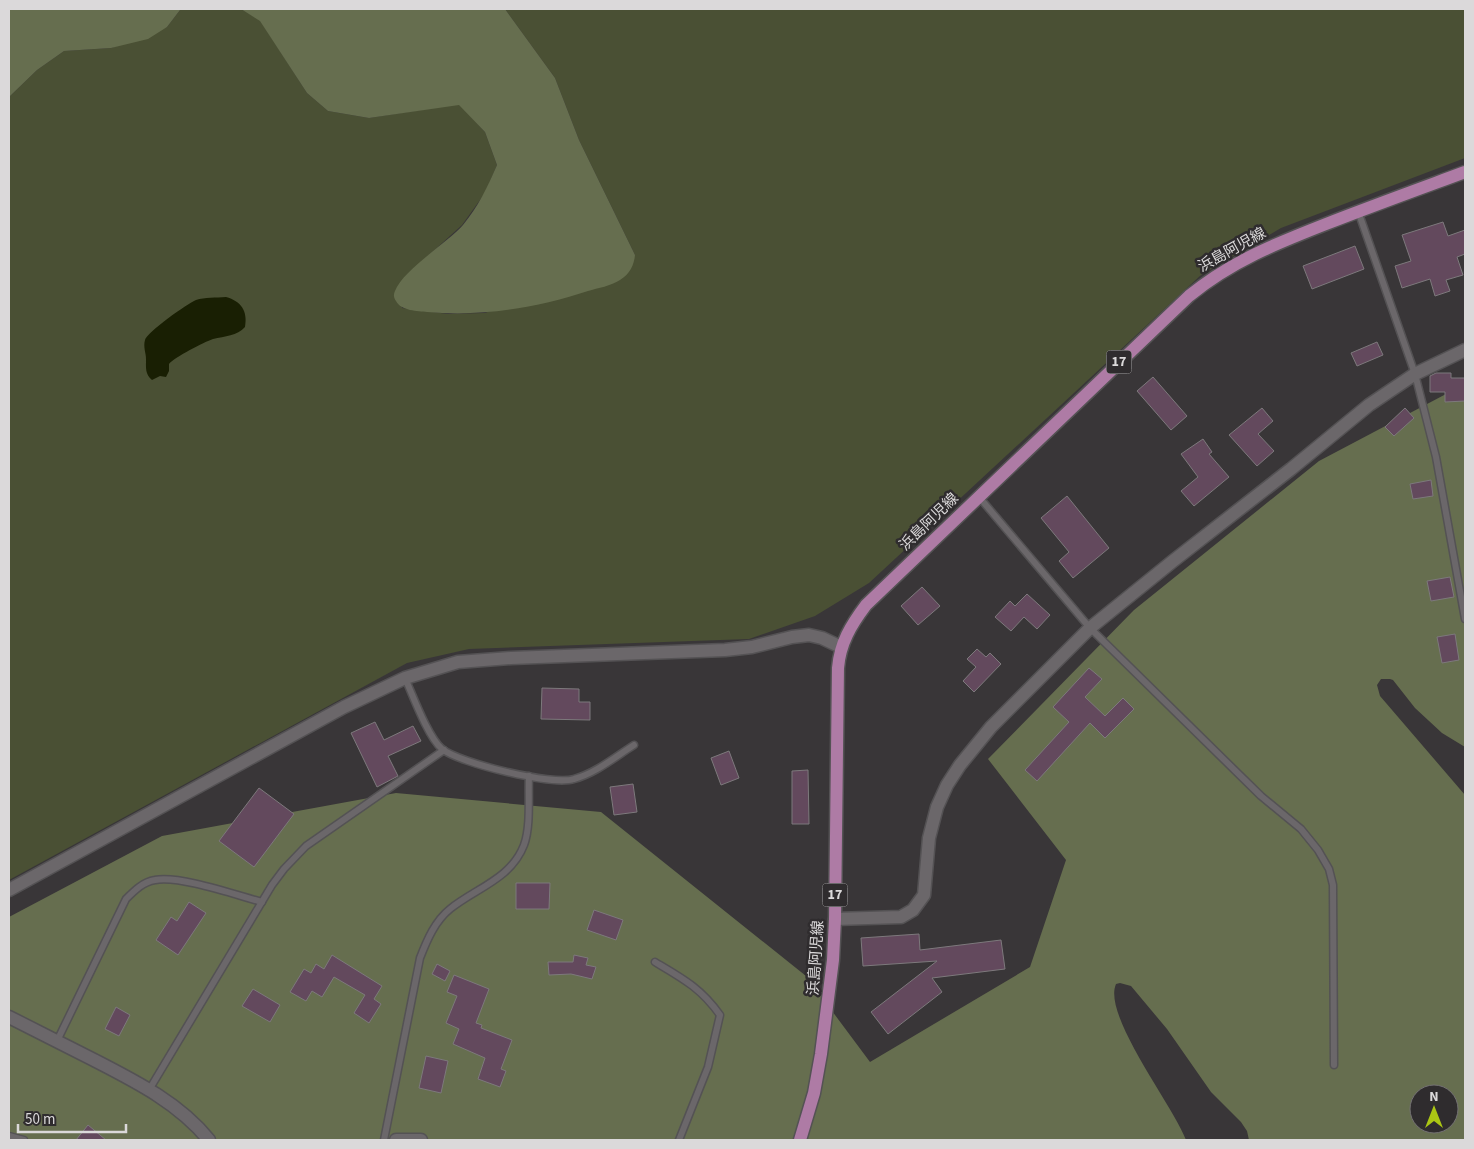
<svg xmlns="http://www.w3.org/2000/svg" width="1474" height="1149" font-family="'Source Sans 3','Noto Sans JP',sans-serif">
  <rect width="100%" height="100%" fill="#393638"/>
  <path fill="#4a5034" d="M184,9H241L260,20L307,93L328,111L369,118L459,104L485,132L497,165L485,193L462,225L407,275L402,308L448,314L485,313L635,255L579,140L555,78L505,9H1465V158L1281,228L1201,275L869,583L815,616L749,639L469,649L407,663L9,880V97L37,70L64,51L111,48L167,27L180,10Z"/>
  <g fill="#666e4f" fill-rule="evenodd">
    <path d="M9,9H184L180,10L167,27L148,39L111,48L64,51L37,70L9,97Z"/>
    <path d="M241,9H505L555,78L579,140L635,255C634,265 630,274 620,280C611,286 598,288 588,291C537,308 481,317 427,312C418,311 401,311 396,301C394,298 393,295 395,291C403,270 447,243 463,225C478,207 488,186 497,165L485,132L459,105L369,118L328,111L307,93L260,21Z"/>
    <path d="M1465,384V747L1442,733L1415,708L1393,680L1390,679H1381L1377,685L1380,696L1465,795V1140H1249L1247,1131L1241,1122L1211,1092L1167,1029L1131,986L1120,983L1116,984C1102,1015 1174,1107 1186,1140H9V917L162,836L396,793L601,812L806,976L870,1062L1030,967L1066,860L988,759L1134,610L1319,461ZM1419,1094H1449V1124H1419Z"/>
  </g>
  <path fill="#191f03" d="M226,297C241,301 248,311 245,327C237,336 225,336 213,339C204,342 175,357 169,364V371L166,377L160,376L152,380C145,374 146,368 146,359C146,353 143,347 145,340C147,332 187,304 196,300C205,297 216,298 226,297Z"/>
  <g fill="#63495d" stroke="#7d797c">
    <path d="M1443,222L1448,236L1465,230V254L1457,257L1463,275L1446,280L1450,291L1435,296L1430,279L1402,288L1395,266L1411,261L1402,235Z"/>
    <path d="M1355,246L1364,269L1312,289L1303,266Z"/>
    <path d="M1377,342L1383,355L1357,366L1351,353Z"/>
    <path d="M1436,373H1451V378H1465V401L1445,402V392H1430V376Z"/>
    <path d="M1153,377L1187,416L1171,430L1137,391Z"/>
    <path d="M1262,408L1273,421L1258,434L1274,451L1257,466L1229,435Z"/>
    <path d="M1405,408L1414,418L1394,436L1385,427Z"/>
    <path d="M1203,439L1212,452L1209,454L1229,477L1194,506L1181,491L1198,477L1181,454Z"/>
    <path d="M1431,480L1433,496L1413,499L1410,484Z"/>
    <path d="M1067,496L1109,548L1073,578L1059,561L1069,552L1041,518Z"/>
    <path d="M1450,577L1454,597L1431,601L1427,581Z"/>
    <path d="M922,587L940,606L918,625L901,606Z"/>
    <path d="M1027,594L1050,615L1037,629L1024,617L1011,631L995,617L1010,601L1015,606Z"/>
    <path d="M1455,634L1459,660L1442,663L1437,637Z"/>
    <path d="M977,649L986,657L990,653L1001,664L974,692L963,681L976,667L967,659Z"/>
    <path d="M1089,668L1102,679L1085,697L1105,716L1123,698L1134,709L1105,738L1090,723L1037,781L1025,770L1069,722L1053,707Z"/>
    <path d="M542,688L579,689V702H590V720L541,719Z"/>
    <path d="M375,722L384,740L413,726L421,741L388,756L398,776L377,787L351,733Z"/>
    <path d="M729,751L739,778L721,785L711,758Z"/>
    <path d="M808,770L809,824H792V771Z"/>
    <path d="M633,784L637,812L614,815L610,787Z"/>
    <path d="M259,788L294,814L254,867L219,841Z"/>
    <path d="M516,883H550L549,909H516Z"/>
    <path d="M189,902L206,913L178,955L156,940L171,917L177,921Z"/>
    <path d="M594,910L623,920L616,940L587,930Z"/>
    <path d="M919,934L920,950L1001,940L1005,969L932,978L942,992L888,1034L871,1012L937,961L863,966L861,938Z"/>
    <path d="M332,955L382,986L374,999L381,1004L369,1023L354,1013L365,995L334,977L322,997L312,991L306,1001L290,992L304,969L311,973L316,964L324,969Z"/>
    <path d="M574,955L588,958L586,965L596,967L592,979L571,974L549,975L548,962H573Z"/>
    <path d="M437,964L450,971L445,981L432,974Z"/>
    <path d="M454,975L489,989L476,1023L482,1025L481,1028L512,1040L501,1069L506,1071L500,1087L478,1079L485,1058L453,1044L459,1029L446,1023L457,996L447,992Z"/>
    <path d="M253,989L280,1005L270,1022L242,1006Z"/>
    <path d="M116,1007L130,1015L119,1036L105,1029Z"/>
    <path d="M426,1056L448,1061L441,1093L419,1088Z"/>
    <path d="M88,1125L106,1140H76Z"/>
  </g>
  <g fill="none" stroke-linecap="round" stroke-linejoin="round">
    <defs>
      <g id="lane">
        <path d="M1358,211L1415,374L1436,457L1465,619"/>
        <path d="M979,497L1090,628L1261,796L1301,829L1318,850L1329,869L1333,885L1334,1065"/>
        <path d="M405,678C413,696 428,737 442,749C459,763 553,786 574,779C596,773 615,757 634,745"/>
        <path d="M655,962C682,978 701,988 720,1015L708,1067L679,1140"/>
        <path d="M57,1041L126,899C135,890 143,882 155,880C179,875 236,895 262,902"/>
        <path d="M149,1090L272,885L284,869L306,846L444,750"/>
        <path d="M9,1136L24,1140"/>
        <path d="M384,1140L420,958C427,940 435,921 450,909C476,888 511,879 524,845C531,826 528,797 529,776"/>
      </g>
      <g id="street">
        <path d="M835,919L901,917L913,910L924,895L929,838L937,807L947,785L960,765L991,727L1090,628L1173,561L1291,469L1369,405L1415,374L1465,350"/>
        <path d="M9,1017C37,1031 66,1046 94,1060C135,1081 179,1103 209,1140"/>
        <path d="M396,1140H421"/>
      </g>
      <path id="secondary" d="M9,890L344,707L405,678L458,662L511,658L725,650L752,647L792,637L809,635L822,638L841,647"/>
      <path id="primary" d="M800,1140L814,1093L821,1054L833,960L835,919L838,668C840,643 851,625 866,605L1189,296C1232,261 1275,244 1326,224C1372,206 1419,189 1465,172"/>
    </defs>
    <use href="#lane" stroke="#545254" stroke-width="9"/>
    <use href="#street" stroke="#545254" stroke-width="15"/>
    <use href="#secondary" stroke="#545254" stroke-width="15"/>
    <use href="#primary" stroke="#545254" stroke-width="15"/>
    <use href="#lane" stroke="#6b676a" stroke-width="6"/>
    <use href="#street" stroke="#6b676a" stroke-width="12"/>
    <use href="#secondary" stroke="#6b676a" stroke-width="12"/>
    <use href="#primary" stroke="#ae7ba5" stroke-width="12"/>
  </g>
  <g text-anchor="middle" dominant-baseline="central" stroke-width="5" stroke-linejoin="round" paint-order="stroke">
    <g fill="#2f2c2e" stroke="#a7a5a6" stroke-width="1">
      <rect x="1106.5" y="350.5" width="25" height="23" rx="4"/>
      <rect x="822.5" y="883.5" width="25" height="23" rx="4"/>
    </g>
    <g font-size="14" font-weight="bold" fill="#dbd9da">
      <text x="1119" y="362">17</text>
      <text x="835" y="895">17</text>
    </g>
    <g font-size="15" fill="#dbd9da" stroke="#2f2c2e">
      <text transform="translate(1232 250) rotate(-29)">浜島阿児線</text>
      <text transform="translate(929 522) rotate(-44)">浜島阿児線</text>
      <text transform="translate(816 958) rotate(-86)">浜島阿児線</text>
    </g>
  </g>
  <rect width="1474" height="1149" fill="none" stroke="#dbd9da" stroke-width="20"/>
  <g transform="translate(1434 1109)"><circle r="24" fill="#2f2c2e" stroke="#747173"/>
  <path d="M0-4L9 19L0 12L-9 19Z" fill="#abc614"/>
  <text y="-8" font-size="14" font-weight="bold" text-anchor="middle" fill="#dbd9da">N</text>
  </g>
  <path d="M18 1124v8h108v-8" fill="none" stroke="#dbd9da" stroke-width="2.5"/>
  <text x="25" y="1124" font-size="15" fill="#dbd9da" stroke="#2f2c2e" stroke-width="4" paint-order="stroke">50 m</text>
</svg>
